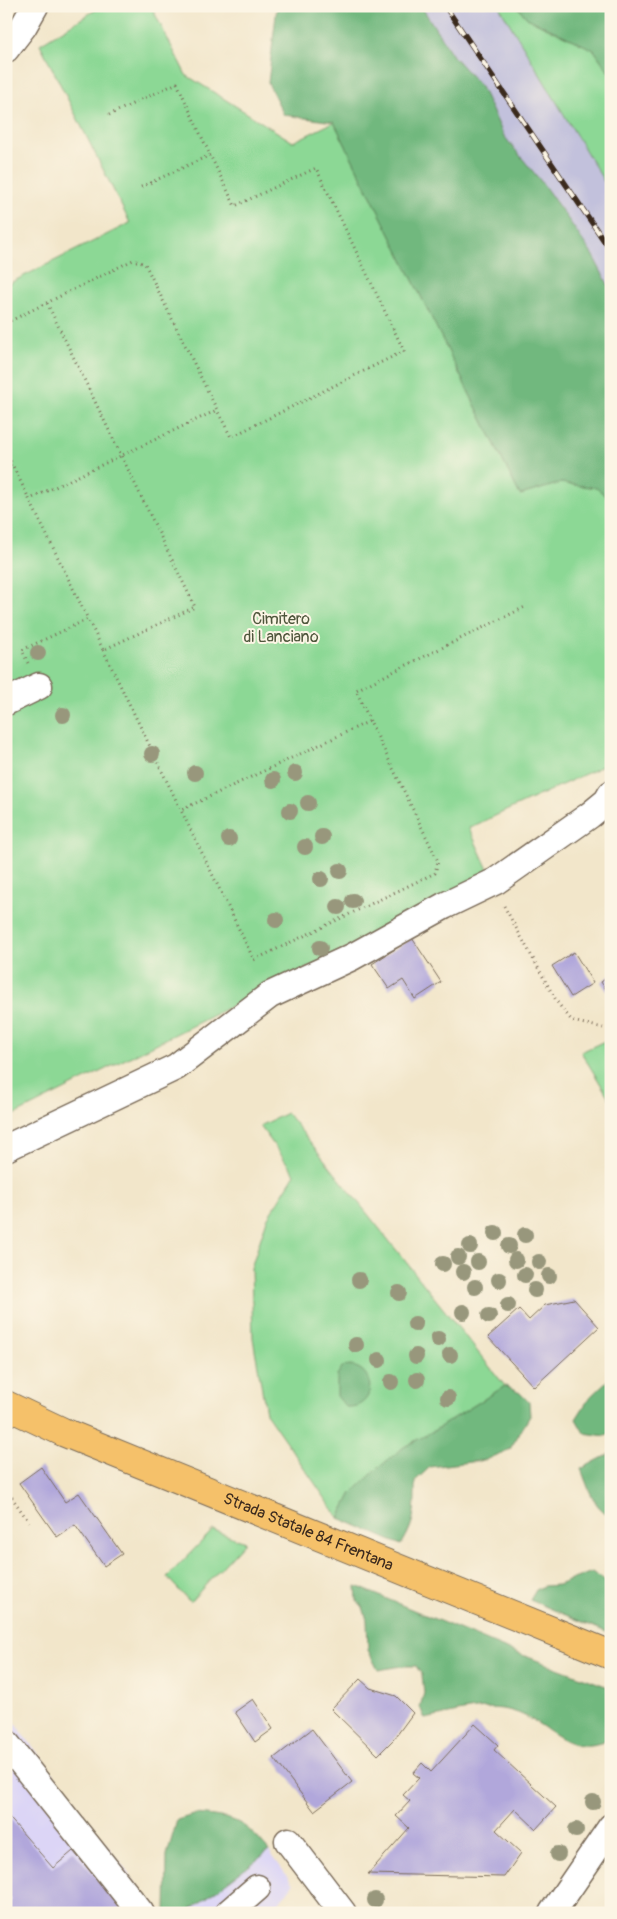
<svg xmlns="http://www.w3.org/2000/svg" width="617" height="1919" font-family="Pangolin,sans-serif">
  <rect width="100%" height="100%" fill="#fcf5e5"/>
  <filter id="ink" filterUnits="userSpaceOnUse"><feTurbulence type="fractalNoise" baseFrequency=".02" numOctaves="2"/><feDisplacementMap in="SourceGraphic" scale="10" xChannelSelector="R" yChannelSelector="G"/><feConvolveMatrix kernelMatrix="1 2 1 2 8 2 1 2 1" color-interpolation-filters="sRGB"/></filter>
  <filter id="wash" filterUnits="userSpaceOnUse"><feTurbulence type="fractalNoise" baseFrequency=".0096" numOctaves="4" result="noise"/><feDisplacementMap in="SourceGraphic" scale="20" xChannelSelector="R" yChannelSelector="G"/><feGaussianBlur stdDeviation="1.12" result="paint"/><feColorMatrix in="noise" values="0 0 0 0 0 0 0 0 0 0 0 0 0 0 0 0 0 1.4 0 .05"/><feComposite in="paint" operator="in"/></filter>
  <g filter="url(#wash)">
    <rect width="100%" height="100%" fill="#f2e6ca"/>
    <g fill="#dcd5f6">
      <path d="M6,1711L158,1913H6Z"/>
      <path d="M269,1851L293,1884L271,1913H186Z"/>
    </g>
    <path fill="#c2c1dc" d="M421,6H499L611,193V290L593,256L570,222L540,180L504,136L481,87L453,56Z"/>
    <g fill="#8cd895" stroke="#64815a">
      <path d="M102,6H151L186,75L293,142L334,122L520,495L561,483L597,488L611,501V762L469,828L491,876L6,1119V285L130,223L40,44Z"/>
      <path d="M499,6H517L527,18L594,50L611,75V193Z"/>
      <path d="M611,1038V1101L581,1052Z"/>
      <path d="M287,1113L505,1386L435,1430L404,1447L352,1493L339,1518L266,1413L253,1338L251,1268L267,1219L295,1174L260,1126Z"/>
      <path d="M213,1530L245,1542L190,1602L167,1577Z"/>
    </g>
    <g fill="#71b87e" stroke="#56714e">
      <path d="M277,6H421L453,56L481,87L504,136L540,180L570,222L593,256L611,290V501L597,488L561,483L520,495L334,122L284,115L268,83Z"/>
      <path d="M517,6H611V75L594,50L527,18Z"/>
      <path d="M350,1366C377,1368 377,1409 346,1407L337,1396V1376L342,1367Z"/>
      <path d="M611,1377V1434L605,1436L584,1433L576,1419L590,1397Z"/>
      <path d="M505,1386L520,1393L529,1402L530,1416L510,1449L486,1460L430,1467L415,1481C415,1509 416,1522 401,1545L339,1518L352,1493L377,1469L404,1447L435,1430Z"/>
      <path d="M611,1453V1516C593,1508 588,1486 581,1469Z"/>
      <path d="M592,1572L606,1582L611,1596V1634L530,1600L536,1590L544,1586L558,1585Z"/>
      <path d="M356,1586L509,1650L611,1688V1739C566,1760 550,1722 512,1711C483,1703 453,1714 425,1719L420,1707L424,1693L422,1675L416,1666H402L378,1670L368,1650L367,1620L363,1607L357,1600Z"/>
      <path d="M196,1814C236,1818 243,1820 269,1851L186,1913H166L167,1855L177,1820Z"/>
    </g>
    <g id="blocks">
      <g fill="#b1a7db">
        <path d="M412,938L441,982L415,999L403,980L389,989L372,964Z"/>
        <path d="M574,952L593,983L571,997L552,966Z"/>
        <path d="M611,975V997L601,982Z"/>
        <path d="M574,1299L599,1327L534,1387L488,1337L519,1309L529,1320L545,1305Z"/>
        <path d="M41,1467L65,1502L79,1493L122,1554L104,1566L75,1525L57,1537L19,1483Z"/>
        <path d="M360,1679L370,1688L396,1696L413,1713L394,1739L378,1755L331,1709Z"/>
        <path d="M253,1699L273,1729L255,1742L235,1712Z"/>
        <path d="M475,1724L498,1745L494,1750L556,1807L536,1829L515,1809L496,1830L521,1853L504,1877L368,1874L409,1828L396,1816L410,1801L403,1795L419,1778L413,1773L422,1763L431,1772Z"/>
        <path d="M312,1729L352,1782L314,1811L274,1758Z"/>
        <path d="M6,1814L53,1868L73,1851L127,1913H6V1905L12,1900L6,1894Z"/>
      </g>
    </g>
  </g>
  <g filter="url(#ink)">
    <use href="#blocks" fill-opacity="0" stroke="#7b6c5a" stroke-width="1"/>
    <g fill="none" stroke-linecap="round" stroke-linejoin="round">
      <defs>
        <g id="minor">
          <path d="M6,49L23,27L35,6"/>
          <path d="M6,702L39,686"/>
          <path d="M6,1148L176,1067L270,995L352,957L444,906L496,881L590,815L607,801L611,794"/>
          <path d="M6,1743L141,1913"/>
          <path d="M288,1841L343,1913"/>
          <path d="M228,1913L257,1888"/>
          <path d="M552,1913L611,1827"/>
        </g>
        <g id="major">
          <path id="s1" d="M6,1405L63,1432L611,1655"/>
        </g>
      </defs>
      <use href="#minor" stroke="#7b6c5a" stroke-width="29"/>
      <use href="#major" stroke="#7b6c5a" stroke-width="30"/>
      <g stroke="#7b6c5a" stroke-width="3" stroke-dasharray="1 4" stroke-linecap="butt">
        <path d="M109,115L177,83L210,155"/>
        <path d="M141,187L210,155L235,206L316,168L404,351L231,437L217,410"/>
        <path d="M6,323L133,260L145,264L217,410L30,499"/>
        <path d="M6,452L12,464"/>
        <path d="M6,467L12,464L88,619"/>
        <path d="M103,650L254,960L435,873L438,861L370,721L181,810"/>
        <path d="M28,663L22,650L88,619L103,650L195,607L47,303"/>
        <path d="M370,721L356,690L525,607"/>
        <path d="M504,906L557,1002L572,1021L603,1028"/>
        <path d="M6,1489L29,1522"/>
      </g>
      <use href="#minor" stroke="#fff" stroke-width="26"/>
      <use href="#major" stroke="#f5c16b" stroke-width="28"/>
      <defs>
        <path id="rail" d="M445,6L611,251"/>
      </defs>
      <use href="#rail" stroke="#3b2a1e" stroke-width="5.5"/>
      <use href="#rail" stroke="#fcf5e5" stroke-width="4" stroke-dasharray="11" stroke-linecap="butt"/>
    </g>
    <g fill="#98977c">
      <circle cx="38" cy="653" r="8"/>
      <circle cx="63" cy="715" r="8"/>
      <circle cx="152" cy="754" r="8"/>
      <circle cx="195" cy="773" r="8"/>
      <circle cx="295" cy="773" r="8"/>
      <circle cx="273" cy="780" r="8"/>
      <circle cx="308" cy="803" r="8"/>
      <circle cx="290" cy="811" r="8"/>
      <circle cx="322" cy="837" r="8"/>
      <circle cx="229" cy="839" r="8"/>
      <circle cx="305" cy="847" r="8"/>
      <circle cx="340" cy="871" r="8"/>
      <circle cx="321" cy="879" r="8"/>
      <circle cx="353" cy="901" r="8"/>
      <circle cx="338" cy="907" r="8"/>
      <circle cx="276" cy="920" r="8"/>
      <circle cx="320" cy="948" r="8"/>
      <circle cx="495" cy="1233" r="8"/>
      <circle cx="525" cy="1235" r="8"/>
      <circle cx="470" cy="1246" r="8"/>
      <circle cx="509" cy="1246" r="8"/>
      <circle cx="458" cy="1257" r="8"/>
      <circle cx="516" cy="1260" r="8"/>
      <circle cx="478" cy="1262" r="8"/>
      <circle cx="539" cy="1262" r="8"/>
      <circle cx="443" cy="1264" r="8"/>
      <circle cx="463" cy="1272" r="8"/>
      <circle cx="525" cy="1275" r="8"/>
      <circle cx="549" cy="1276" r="8"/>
      <circle cx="359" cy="1280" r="8"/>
      <circle cx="499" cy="1280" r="8"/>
      <circle cx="475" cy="1287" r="8"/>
      <circle cx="535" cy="1290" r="8"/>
      <circle cx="399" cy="1293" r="8"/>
      <circle cx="508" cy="1305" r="8"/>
      <circle cx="463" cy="1312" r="8"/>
      <circle cx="489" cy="1316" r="8"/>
      <circle cx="415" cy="1324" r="8"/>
      <circle cx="438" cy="1339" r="8"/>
      <circle cx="356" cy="1345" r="8"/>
      <circle cx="450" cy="1355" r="8"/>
      <circle cx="416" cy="1356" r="8"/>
      <circle cx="379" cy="1360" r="8"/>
      <circle cx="417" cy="1380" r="8"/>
      <circle cx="391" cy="1382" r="8"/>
      <circle cx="448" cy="1398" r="8"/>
      <circle cx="593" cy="1802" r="8"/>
      <circle cx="576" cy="1830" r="8"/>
      <circle cx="558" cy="1854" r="8"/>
      <circle cx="375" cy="1900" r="8"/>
    </g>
  </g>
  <g text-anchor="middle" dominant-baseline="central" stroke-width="4" stroke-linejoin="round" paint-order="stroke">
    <g font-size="16" fill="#4f563c" stroke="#fcf5e5">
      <text x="281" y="619">Cimitero<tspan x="281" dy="18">di Lanciano</tspan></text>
    </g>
    <g font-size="16" fill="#3b2a1e" stroke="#fcf5e5">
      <text stroke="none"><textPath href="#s1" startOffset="328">Strada Statale 84 Frentana</textPath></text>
    </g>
  </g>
  <rect width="617" height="1919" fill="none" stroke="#fcf5e5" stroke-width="25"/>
</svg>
